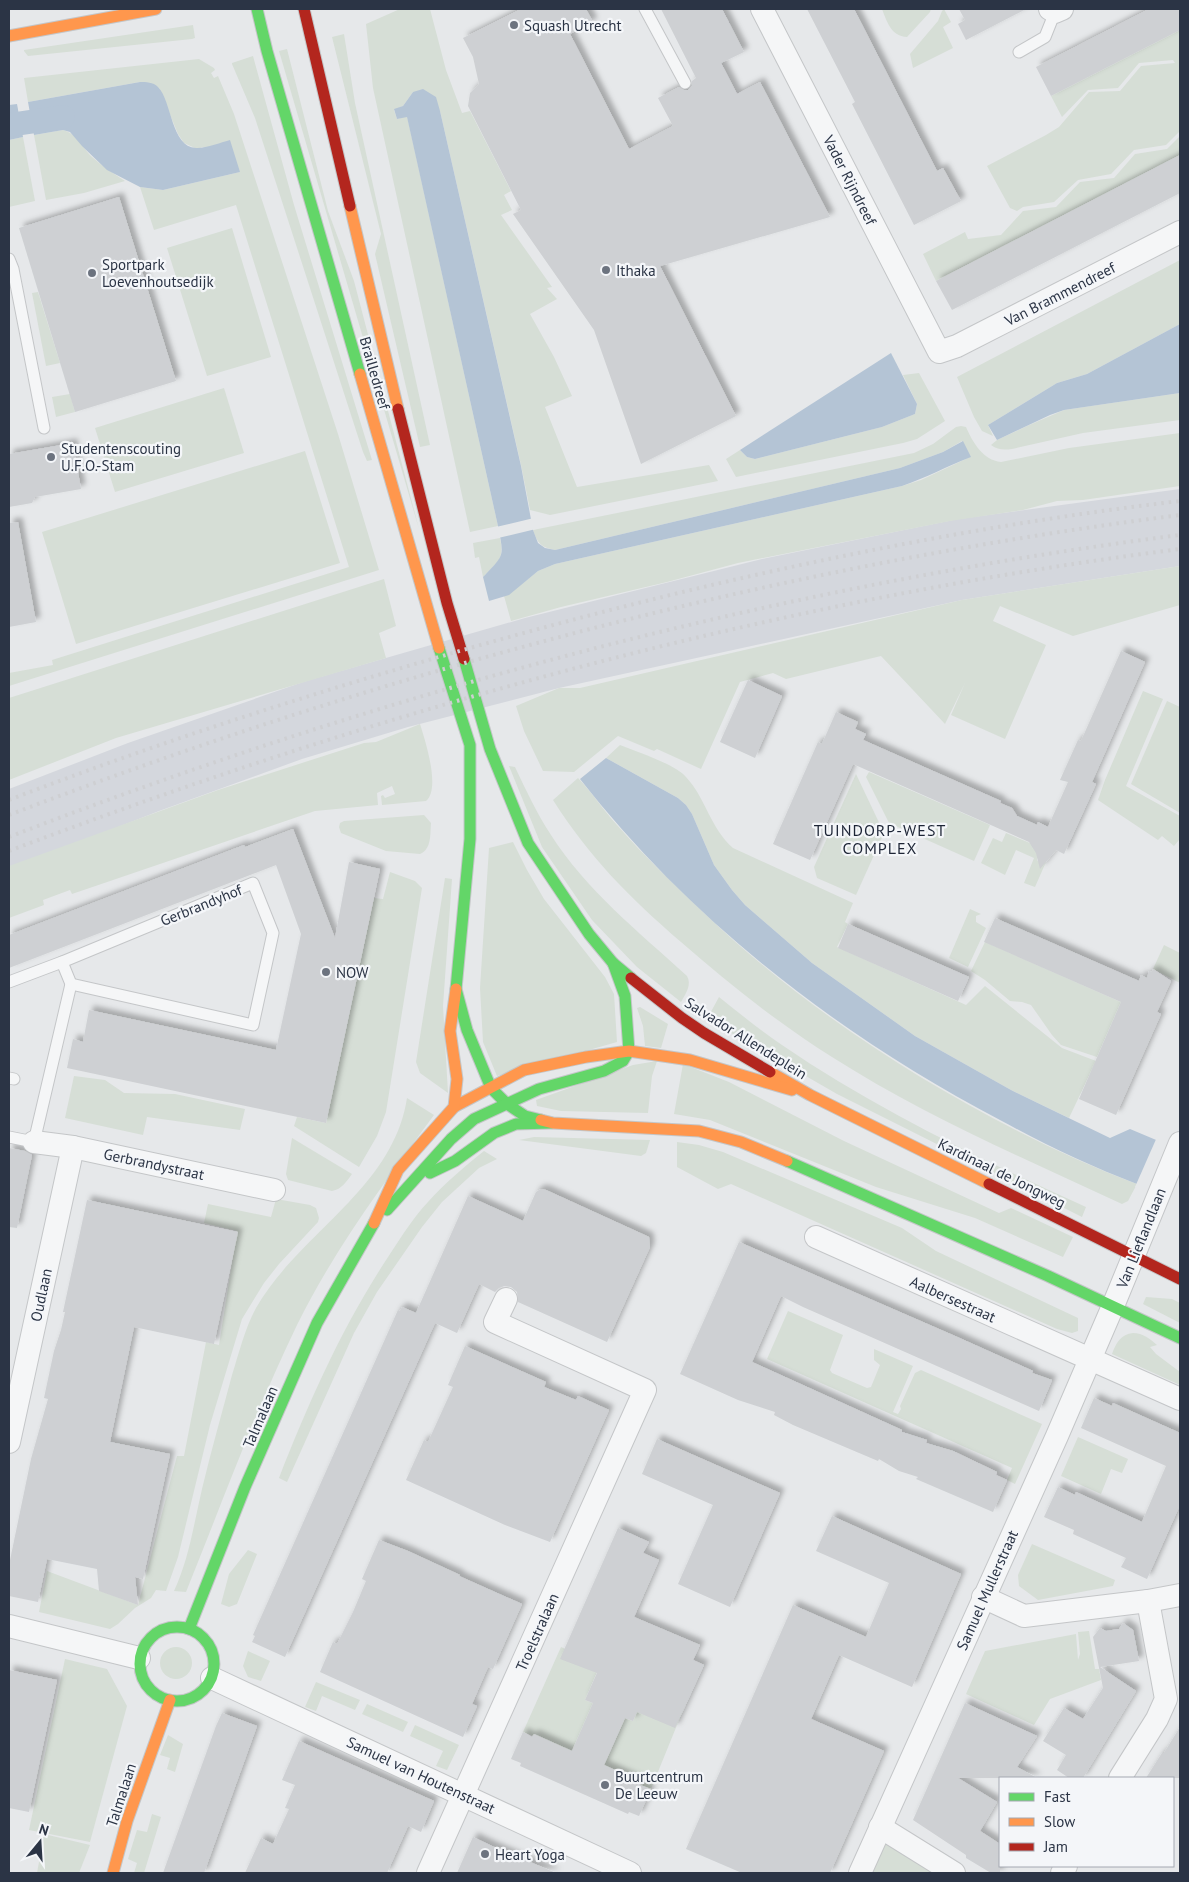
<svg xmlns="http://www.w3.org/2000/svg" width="1189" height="1882" font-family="'PT Sans',sans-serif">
  <defs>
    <filter id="shadow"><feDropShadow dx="4.5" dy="-4.5" stdDeviation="2.5" flood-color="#0004"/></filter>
  </defs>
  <rect width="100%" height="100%" fill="#e6e8ea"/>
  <path fill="#d4d7dd" d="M1180,489V566L962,600L559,688L408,727L302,759L159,811L9,870V789L128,743L306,681L525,618L762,559L958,519Z"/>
  <g fill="#d6ded6">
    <path d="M400,9H430L446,70L462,113L470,111L511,191L504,195L512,210L501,215L552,287L547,288L557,299L530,314L554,357L572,396L545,407L577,487L709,465L718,481L550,515L530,510L521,465L440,111L413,92L403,106L394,110L397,119L407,116L498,526L470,532L373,88L366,24Z"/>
    <path d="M882,9H931L930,12L907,37C891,36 887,22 882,9Z"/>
    <path d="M944,9L951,22L943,27L953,48L913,68L910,54L938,21L942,11Z"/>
    <path d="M193,25L195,38L192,39L28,56L24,51V50Z"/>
    <path d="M1180,30V131L1166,145L1134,150L1111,174L1078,180L1054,202L1023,207L1017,211L1010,208L987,166L1046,135L1059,127L1089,92L1120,91L1141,66L1175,63L1173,60L1139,63L1118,88L1088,90L1062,117L1051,96Z"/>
    <path d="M344,34L355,103L430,445L420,447L375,254L381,234L332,37Z"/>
    <path d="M287,49L328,211L354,281L419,529L279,51Z"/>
    <path d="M253,56L294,205L372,460L367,461L363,452L255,118L232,64V63Z"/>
    <path d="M199,59L214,68L215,70L211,73L214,78L218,76L234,114L338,434L379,570L9,686V673L53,665L52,660L349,567L236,205L154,230L140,187L163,190L240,172L203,147L197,149L184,143L178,134L159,88L140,82L28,102L24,78Z"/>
    <path d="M63,130C76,133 83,148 92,157C102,166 113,173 125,181L84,193L46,200L34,135Z"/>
    <path d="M1180,136V155L936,281L923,254L965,232L968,239L1001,235L1023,211L1056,207L1080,182L1114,178L1135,154L1167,149Z"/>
    <path d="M23,137L35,201L9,207V140Z"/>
    <path d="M232,228L271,357L207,376L167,248Z"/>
    <path d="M1180,260V324L1087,374L1057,383L988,425L993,436L982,431L974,417L957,377Z"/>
    <path d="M38,292L60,363L46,366L32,293Z"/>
    <path d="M919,373L945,421L917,439L903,443L736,477L726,459L740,450L747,457L755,459L882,427L915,414L917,404L903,375Z"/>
    <path d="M224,388L244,453L115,492L95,428Z"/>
    <path d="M1180,393V420L1083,433L1012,449C1003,450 998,450 991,445L997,440L1027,426L1064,410Z"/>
    <path d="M70,394L75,412L56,417L52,397Z"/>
    <path d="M961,426L966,427C973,443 983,460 1001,462L1069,448L1180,433V486L1083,500L1057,501L1023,510L950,521L738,563L667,582L561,607L511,621L504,596L509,594L538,571L555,564L902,486L921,480L970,457L962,441L943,452L900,468L555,550C542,548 537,543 533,530L914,453L933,444L956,427Z"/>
    <path d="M305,451L340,563L76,644L42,532Z"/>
    <path d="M500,538C505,560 497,562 483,577L479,557L475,558L473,543Z"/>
    <path d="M1180,566V605L1073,636L1000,606L993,621L1046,645L1005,739L951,715L965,683L945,724L881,656L786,679L773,673L740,682L701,769L657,749L654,751L618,736L574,772L543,771L524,731L516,706L559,688H580L962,600Z"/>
    <path d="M384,579L396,626L379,633L386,658L116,738L9,780V698Z"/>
    <path d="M1143,691L1163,699L1126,786L1180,816V841L1179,840L1174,846L1162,836L1158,840L1098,800L1105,780Z"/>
    <path d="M1167,701L1180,707V813L1131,784Z"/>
    <path d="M420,724C425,740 441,789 426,801L382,805L381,796L383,795L385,798L395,794L392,786L377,793L378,805L315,811L72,894L70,890L43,900L44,905L9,918V866L218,790L364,743L376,742Z"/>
    <path d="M620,745C637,752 675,764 686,777C705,797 711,829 733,848L853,903L845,922L848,924L837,947L966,1005L985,986L1062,1048L1096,1061L1069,1118L1011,1090L915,1036L812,963L745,905L732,890L714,865L692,814L686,805L678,798L606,758Z"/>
    <path d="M509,766L515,767C526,790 537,814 551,835C586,890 639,932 687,976C692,985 686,993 681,1002L637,967L592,920L542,847Z"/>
    <path d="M869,772L990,825L974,861L889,823L866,777Z"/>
    <path d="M856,774L884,833L856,895L817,878L814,867Z"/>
    <path d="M578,778C592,792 603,810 617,825C644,856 675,885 704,913C822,1026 985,1126 1137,1184L1128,1201L1122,1204C1023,1158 923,1115 832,1057C778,1023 729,984 681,942C629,897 590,858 553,800Z"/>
    <path d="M424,815L431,823C430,834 432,849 420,854L386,851L341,833L339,827L340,823L344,821Z"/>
    <path d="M1006,833L1030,843L1042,845L1037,860L1039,862H1046L1035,887L1024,883L1034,858L1016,850L1005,875L981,863L993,838L1002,842Z"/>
    <path d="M513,842L527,870L544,899L605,977L614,994L617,1042L497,1076L483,1042L480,988L489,848Z"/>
    <path d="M390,872L415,881L422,888L386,1112L377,1136L359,1167L294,1126L297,1117L326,1123L374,898L383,899Z"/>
    <path d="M445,878L452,879L443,1006L448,1093L420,1073L416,1062Z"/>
    <path d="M970,909L981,914L976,916V922L986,928L968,967L949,958Z"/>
    <path d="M985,942L1121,1002L1097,1057L1061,1045L1052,1035L1031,1005L1022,1002L1010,1001L985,980L971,971Z"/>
    <path d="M1164,945L1180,953V983L1153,969Z"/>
    <path d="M719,997C739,1013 760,1030 782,1045C877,1110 982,1160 1086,1207L1082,1217L837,1094L707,1019Z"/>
    <path d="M640,1007L668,1024L661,1048L645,1046L643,1026L637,1008Z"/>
    <path d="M657,1061L652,1076L648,1113L561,1111L537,1106L536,1100L633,1065Z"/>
    <path d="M683,1064L729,1082L844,1141L999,1213L1011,1208L1073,1237L1063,1257L975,1218L876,1187L710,1120L674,1114Z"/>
    <path d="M74,1076L105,1080L124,1093L175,1094L245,1109L240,1130L147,1117L143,1135L65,1118Z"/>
    <path d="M407,1098L434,1115C384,1183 334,1250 297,1325C255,1412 222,1503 186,1592L174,1591C189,1559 194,1523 202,1489C211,1451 222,1413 232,1375C239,1353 245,1328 256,1308C299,1233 393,1189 407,1098Z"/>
    <path d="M534,1137L650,1140L646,1153L641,1156L519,1140Z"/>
    <path d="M292,1138L352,1174C346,1182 342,1189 332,1191L288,1180L286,1174Z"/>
    <path d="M677,1142L699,1145L723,1152L902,1228L936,1251L1078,1318V1331L1072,1333L1057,1329L731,1184L718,1189L677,1167Z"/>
    <path d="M484,1151L497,1159L479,1168L442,1202L422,1227L377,1292L354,1333L287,1482L279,1478C310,1399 343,1325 390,1254C402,1236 413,1218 428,1202C445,1183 464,1167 484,1151Z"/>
    <path d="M276,1199L310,1205L316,1208L319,1218L318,1222L279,1264L264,1283L242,1319L210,1425L178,1557L166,1591L156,1590L151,1598L135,1608L118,1624L110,1629L39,1612L47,1571L138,1605L177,1456H184L206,1342L219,1345L237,1231L204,1223L208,1204L271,1217Z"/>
    <path d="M1146,1297L1172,1299L1180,1303V1323L1143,1304Z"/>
    <path d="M788,1311L843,1335L830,1370L832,1373L867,1388L871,1387L880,1365L874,1360V1349L913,1366L893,1412L898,1414L901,1409L900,1406L915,1373L921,1370L1042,1424L1015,1484L1007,1480L1012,1468L767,1359Z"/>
    <path d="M1133,1333C1143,1333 1150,1339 1157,1345L1150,1347L1156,1354L1180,1372V1385L1112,1354C1116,1343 1121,1334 1133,1333Z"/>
    <path d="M1078,1437L1128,1459L1122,1473L1111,1469L1101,1494L1061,1476Z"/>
    <path d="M1032,1544L1115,1580L1113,1586L1038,1600L1019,1586L1018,1575Z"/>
    <path d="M248,1550L257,1554L237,1604L229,1607L221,1604L229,1574Z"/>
    <path d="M1089,1631L1095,1669H1099L1101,1680L1050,1699L1034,1725L966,1694L985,1651L1076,1634L1078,1660L1080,1654L1078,1632Z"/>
    <circle cx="176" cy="1663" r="16"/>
    <path d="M561,1647L686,1703L651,1789L640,1785L642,1783L604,1765L625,1718L633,1721L645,1693L597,1672L585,1700L593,1703L572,1751L523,1732Z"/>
    <path d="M248,1651L270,1661L261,1681L248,1677L243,1666Z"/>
    <path d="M65,1659L107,1669L127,1706L90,1842L29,1830Z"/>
    <path d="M316,1682L360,1700L355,1710L322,1696L316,1711L305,1707Z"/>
    <path d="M367,1704L408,1722L403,1732L362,1714Z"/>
    <path d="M415,1725L459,1745L447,1770L436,1766L443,1751L441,1750L410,1736Z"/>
    <path d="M168,1735L183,1744L175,1772L167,1769L170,1758L160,1755Z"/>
    <path d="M152,1814L161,1817L144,1873H134L137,1863L128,1859L137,1830L147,1832Z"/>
    <path d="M880,1827L954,1873H860Z"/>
    <path d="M44,1834L90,1845L79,1873H37Z"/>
  </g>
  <g fill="#b4c4d5">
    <path d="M140,82C146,82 153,82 158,87C172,101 171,147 196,148C204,149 222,142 230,140L240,172L163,190L140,187L107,170L82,146L70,132L63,130L34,135L28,102Z"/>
    <path d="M423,89L436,97L440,111L521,466L533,530L538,543L545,548L555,550L900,468L943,452L963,441L971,457C947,466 926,478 902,486L555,564L538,571L509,595L489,601L483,577C505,554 504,557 498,526L407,117L397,119L394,109L403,106L413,92Z"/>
    <path d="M17,104L23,137L9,140V105Z"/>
    <path d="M1180,324V393L1064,410L1050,415L997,440L988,425L1057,383L1087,374Z"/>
    <path d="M891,353L917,404L915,414L882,427L755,459L747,457L740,450Z"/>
    <path d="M606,758L678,798L686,805L692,814L714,865L732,890L745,905L812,963L915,1036L1011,1090L1110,1138L1130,1129L1180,1150L1137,1184C1089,1166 1044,1144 1000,1120C840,1036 692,922 580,779Z"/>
  </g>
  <g fill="#e6e8ea">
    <path d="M534,518L536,529L498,538L496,527Z"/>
    <path d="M1157,1137L1180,1147V1207L1135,1187Z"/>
  </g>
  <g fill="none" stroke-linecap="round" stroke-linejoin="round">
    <path stroke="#b4c4d5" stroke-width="24" d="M9,125L63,117"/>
  </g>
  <g fill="#ced0d3" filter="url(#shadow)">
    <path d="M521,9H586L593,22L570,34L629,149L673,126L658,98L679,87L684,90H688L692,86V81L696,78L661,9H722L744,52L721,63L737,94L760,82L830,217L660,266L736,416L641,464L594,330L513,214L521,210L468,106L470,93L479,84L473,57L463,38Z"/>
    <path d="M807,9H854L937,171L943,168L961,201L914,225L852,104L855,102Z"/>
    <path d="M959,9H1026L966,40L958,24L965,20Z"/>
    <path d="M1149,9H1180V30L1051,96L1036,67Z"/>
    <path d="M1180,155V193L952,310L936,281Z"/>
    <path d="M119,197L176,381L75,412L19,228Z"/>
    <path d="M73,443L81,489L35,497L32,503L9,507V454Z"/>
    <path d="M18,522L36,622L9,627V523Z"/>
    <path d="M1121,651L1145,662L1092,782L1096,784L1064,854L1056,850L1040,869L1036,853L1029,842L853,764L810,860L773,844L818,742L822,744L836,712L858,722L855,729L866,734L863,740L1001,801L1000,803L1012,808L1017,816L1037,825L1038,822L1048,827L1068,782L1060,780L1078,740L1081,741Z"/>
    <path d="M748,680L782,696L755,758L720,742Z"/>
    <path d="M293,829L335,938L349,862L380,869L326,1123L67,1068L73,1039L83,1042L89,1010L276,1050L301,934L276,865L9,968V935L244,845L245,847Z"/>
    <path d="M995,918L1139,981L1141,975L1147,978L1149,971L1152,972L1153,969L1171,981L1157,1012L1161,1014L1116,1115L1079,1099L1121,1002L984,942Z"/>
    <path d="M848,924L969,977L958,1001L838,948Z"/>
    <path d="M9,1148L25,1151L32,1155L17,1228L9,1227Z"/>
    <path d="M541,1189L546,1190L649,1237L650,1247L607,1342L518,1302L517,1292L511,1287L504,1286L499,1288L495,1292L479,1284L457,1333L435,1323L285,1657L252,1642L255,1636L253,1635L398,1310L400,1311L402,1307L416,1313L468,1196L523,1221L536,1192Z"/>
    <path d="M87,1200L238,1232L214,1344L134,1327L110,1442L170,1454L143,1579L135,1577L138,1605L99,1591L97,1569L47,1559L38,1602L9,1596V1565L31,1459L48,1399L44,1398L54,1351L61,1330L65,1312H63Z"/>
    <path d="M739,1242L955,1336L1033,1371L1032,1373L1052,1380L1039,1411L803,1307L781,1296L752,1362L902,1430V1432L927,1440L926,1443L953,1451L997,1472L996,1475L1007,1480L993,1512L916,1479L918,1477L899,1471L879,1459L878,1461L793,1425L774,1415L775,1412L738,1400L680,1374Z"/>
    <path d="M465,1346L546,1382L544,1387L576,1400L578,1396L609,1410L550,1542L505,1525L406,1480L424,1440L428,1442L453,1387L448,1385Z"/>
    <path d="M1094,1398L1112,1406L1113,1403L1180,1433V1505L1147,1579L1121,1567L1126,1558L1073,1534L1074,1530L1044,1517L1058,1487L1075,1495L1076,1492L1142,1522L1166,1466L1081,1428Z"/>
    <path d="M657,1439L780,1493L730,1607L678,1584L713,1505L642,1474Z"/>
    <path d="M832,1516L961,1574L912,1687L839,1655L811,1719L884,1751L830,1873H742L686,1849L793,1605L866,1637L889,1583L816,1551Z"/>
    <path d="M618,1528L649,1542L643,1553L659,1560L634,1617L700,1645L693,1660L704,1665L675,1728L637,1712L633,1721L625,1718L604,1765L642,1782L640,1785L651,1789L639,1816L629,1812L628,1814L520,1766L521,1763L511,1759L523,1732L532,1737L534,1734L572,1751L593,1703L585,1700L597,1673L560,1659Z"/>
    <path d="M379,1540L408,1551L460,1575L459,1576L522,1604L493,1669L488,1667L472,1704L477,1706L463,1737L320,1672L333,1642L337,1644L353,1612L366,1581L362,1579Z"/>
    <path d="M1123,1623L1133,1630L1139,1661L1100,1667L1136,1691L1083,1778H1069L1057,1770L1066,1755L1043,1741L1064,1708L1083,1719L1103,1688L1093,1637L1100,1628L1106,1631L1119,1629Z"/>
    <path d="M9,1670L57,1680L29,1812L9,1808Z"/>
    <path d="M965,1703L1037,1736L1017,1767L1037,1778H958L997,1802L980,1831L1000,1844V1873H991L966,1858V1855L913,1820Z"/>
    <path d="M222,1713L257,1726L204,1873H163L216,1726Z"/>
    <path d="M1180,1727V1778H1146L1162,1753H1164Z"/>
    <path d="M299,1741L434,1801L421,1832L408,1826L387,1873H245L261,1838L273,1844L289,1809L285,1808L295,1785L282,1780Z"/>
    <path d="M473,1837L492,1846L556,1873H457Z"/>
  </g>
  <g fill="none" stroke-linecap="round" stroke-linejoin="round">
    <defs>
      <g id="lane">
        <path d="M645,9L685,83"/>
        <path d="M1019,52L1045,37L1055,12"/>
        <path d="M9,259L13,269L44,428"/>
        <path d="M62,962L71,984"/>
        <path d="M9,982L62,962L253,883L273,933L253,1025L71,984L34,1142L9,1137"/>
        <path d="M9,1078L14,1079"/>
      </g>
      <g id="street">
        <path d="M762,9L939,352L957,346L1180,232"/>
        <path d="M1050,9L1055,12L1062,9"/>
        <path d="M34,1142L73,1147L274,1190"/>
        <path d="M816,1237L1180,1399"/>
        <path d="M9,1442L73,1147"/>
        <path d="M983,1597L1024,1616L1148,1601L1180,1595"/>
        <path d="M9,1626L139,1658"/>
        <path d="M212,1678L630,1873"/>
        <path d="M1120,1778L1157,1719L1166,1699L1148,1601"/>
        <path d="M880,1827L954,1873"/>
        <path d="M428,1873L645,1390L495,1322L506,1299"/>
        <path d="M860,1873L1057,1436L1113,1306L1180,1143"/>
        <path d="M1062,1873L1066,1866"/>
      </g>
      <g id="fast">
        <path d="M257,9L267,51L360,374"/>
        <path d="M439,648L470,745V839L456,989L467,1030L491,1088L507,1104L525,1116L541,1120"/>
        <path d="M464,659L490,749L528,843L589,934L613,963L631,978"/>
        <path d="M787,1161L1048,1276L1180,1338"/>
        <path d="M430,1173L455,1161L494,1133L516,1124L551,1123"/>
        <path d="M387,1210L451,1139L474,1119L539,1089L604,1071L623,1061L629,1051L625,996L613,963"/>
        <circle cx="177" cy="1664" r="37"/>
        <path d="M189,1629L245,1487L317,1323L374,1223"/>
      </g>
      <g id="slow">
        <path d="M9,36L156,9"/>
        <path d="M350,206L398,409"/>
        <path d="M360,374L439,648"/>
        <path d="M770,1072L810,1095L989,1184"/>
        <path d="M454,1107L524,1070L586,1057L629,1051L690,1060L792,1090"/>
        <path d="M541,1120L553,1123L699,1131L741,1142L787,1161"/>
        <path d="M374,1223L398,1170L454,1107L457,1079L450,1031L456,989"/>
        <path d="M113,1873L127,1821L170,1700"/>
      </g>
      <g id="jam">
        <path d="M304,9L350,206"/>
        <path d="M398,409L447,603L464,659"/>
        <path d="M631,978L682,1018L704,1033L770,1072"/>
        <path d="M989,1184L1180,1279"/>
      </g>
    </defs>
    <use href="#lane" stroke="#c4c6c8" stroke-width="13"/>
    <use href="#street" stroke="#c4c6c8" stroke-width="24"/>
    <use href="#fast" stroke="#c4c6c8" stroke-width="13"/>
    <use href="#slow" stroke="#c4c6c8" stroke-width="13"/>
    <use href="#jam" stroke="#c4c6c8" stroke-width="13"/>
    <use href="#lane" stroke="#f5f6f7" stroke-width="11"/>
    <use href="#street" stroke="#f5f6f7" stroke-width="22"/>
    <use href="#fast" stroke="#63d668" stroke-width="11"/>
    <use href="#slow" stroke="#ff974d" stroke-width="11"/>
    <use href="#jam" stroke="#b3261e" stroke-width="11"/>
    <g stroke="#cecfd2" stroke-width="4" stroke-dasharray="2.5 5" stroke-linecap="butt">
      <path d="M9,800C162,741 319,691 477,646C707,581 943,529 1180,501"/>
      <path d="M9,815C386,671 780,566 1180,515"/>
      <path d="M9,837C385,692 780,586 1180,535"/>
      <path d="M9,851C386,708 779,600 1180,549"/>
    </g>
  </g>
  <g fill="#6c737f" stroke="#f4f6f9" stroke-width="2">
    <circle cx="514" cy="25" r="5"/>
    <circle cx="606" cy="270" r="5"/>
    <circle cx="92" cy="273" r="5"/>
    <circle cx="51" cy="457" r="5"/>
    <circle cx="326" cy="972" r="5"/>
    <circle cx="605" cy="1785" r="5"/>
    <circle cx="485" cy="1854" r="5"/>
  </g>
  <g text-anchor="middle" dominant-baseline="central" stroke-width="4.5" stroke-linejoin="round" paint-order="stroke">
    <g font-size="15" fill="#2b3445" stroke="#f4f6f9" text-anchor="start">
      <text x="524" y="25">Squash Utrecht</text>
      <text x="102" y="264">Sportpark<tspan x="102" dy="17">Loevenhoutsedijk</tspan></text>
      <text x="616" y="270">Ithaka</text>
      <text x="61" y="448">Studentenscouting<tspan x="61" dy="17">U.F.O.-Stam</tspan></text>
      <text x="336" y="972">NOW</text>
      <text x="615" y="1776">Buurtcentrum<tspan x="615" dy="17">De Leeuw</tspan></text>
      <text x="495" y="1854">Heart Yoga</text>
    </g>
    <g font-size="15" fill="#2b3445" stroke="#f4f6f9">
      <text transform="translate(850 180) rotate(63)">Vader Rijndreef</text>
      <text transform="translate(1060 294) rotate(-27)">Van Brammendreef</text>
      <text transform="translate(375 373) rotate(74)">Brailledreef</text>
      <text transform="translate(201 905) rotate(-22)">Gerbrandyhof</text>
      <text transform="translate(746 1038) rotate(32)">Salvador Allendeplein</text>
      <text transform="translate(154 1164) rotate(12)">Gerbrandystraat</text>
      <text transform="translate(1002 1173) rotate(26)">Kardinaal de Jongweg</text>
      <text transform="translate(1141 1238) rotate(-68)">Van Lieflandlaan</text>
      <text transform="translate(41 1295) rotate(-78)">Oudlaan</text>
      <text transform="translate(953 1299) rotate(24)">Aalbersestraat</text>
      <text transform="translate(260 1417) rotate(-67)">Talmalaan</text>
      <text transform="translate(987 1590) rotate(-66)">Samuel Mullerstraat</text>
      <text transform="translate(537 1632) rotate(-66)">Troelstralaan</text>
      <text transform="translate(421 1775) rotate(25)">Samuel van Houtenstraat</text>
      <text transform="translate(121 1795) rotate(-72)">Talmalaan</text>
    </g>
    <g font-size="16" letter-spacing="1" fill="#1d2536" stroke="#f4f6f9">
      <text x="880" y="830">TUINDORP-WEST<tspan x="880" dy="18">COMPLEX</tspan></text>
    </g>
  </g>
  <rect width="1189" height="1882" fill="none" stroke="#2b3445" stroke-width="20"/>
  <rect x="999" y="1777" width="175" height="90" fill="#f4f6f9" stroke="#a4a8b1"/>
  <rect x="1009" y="1793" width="25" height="8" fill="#63d668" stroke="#a4a8b1"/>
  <text x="1044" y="1802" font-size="15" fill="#2b3445">Fast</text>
  <rect x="1009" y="1818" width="25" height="8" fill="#ff974d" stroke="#a4a8b1"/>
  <text x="1044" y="1827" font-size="15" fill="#2b3445">Slow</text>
  <rect x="1009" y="1843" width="25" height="8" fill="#b3261e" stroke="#a4a8b1"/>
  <text x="1044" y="1852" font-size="15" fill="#2b3445">Jam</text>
  <g transform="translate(40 1842) rotate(18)" stroke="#f4f6f9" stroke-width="4" paint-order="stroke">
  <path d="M0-4L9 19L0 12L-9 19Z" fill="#2b3445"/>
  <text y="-8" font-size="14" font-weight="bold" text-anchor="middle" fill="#2b3445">N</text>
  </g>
</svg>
